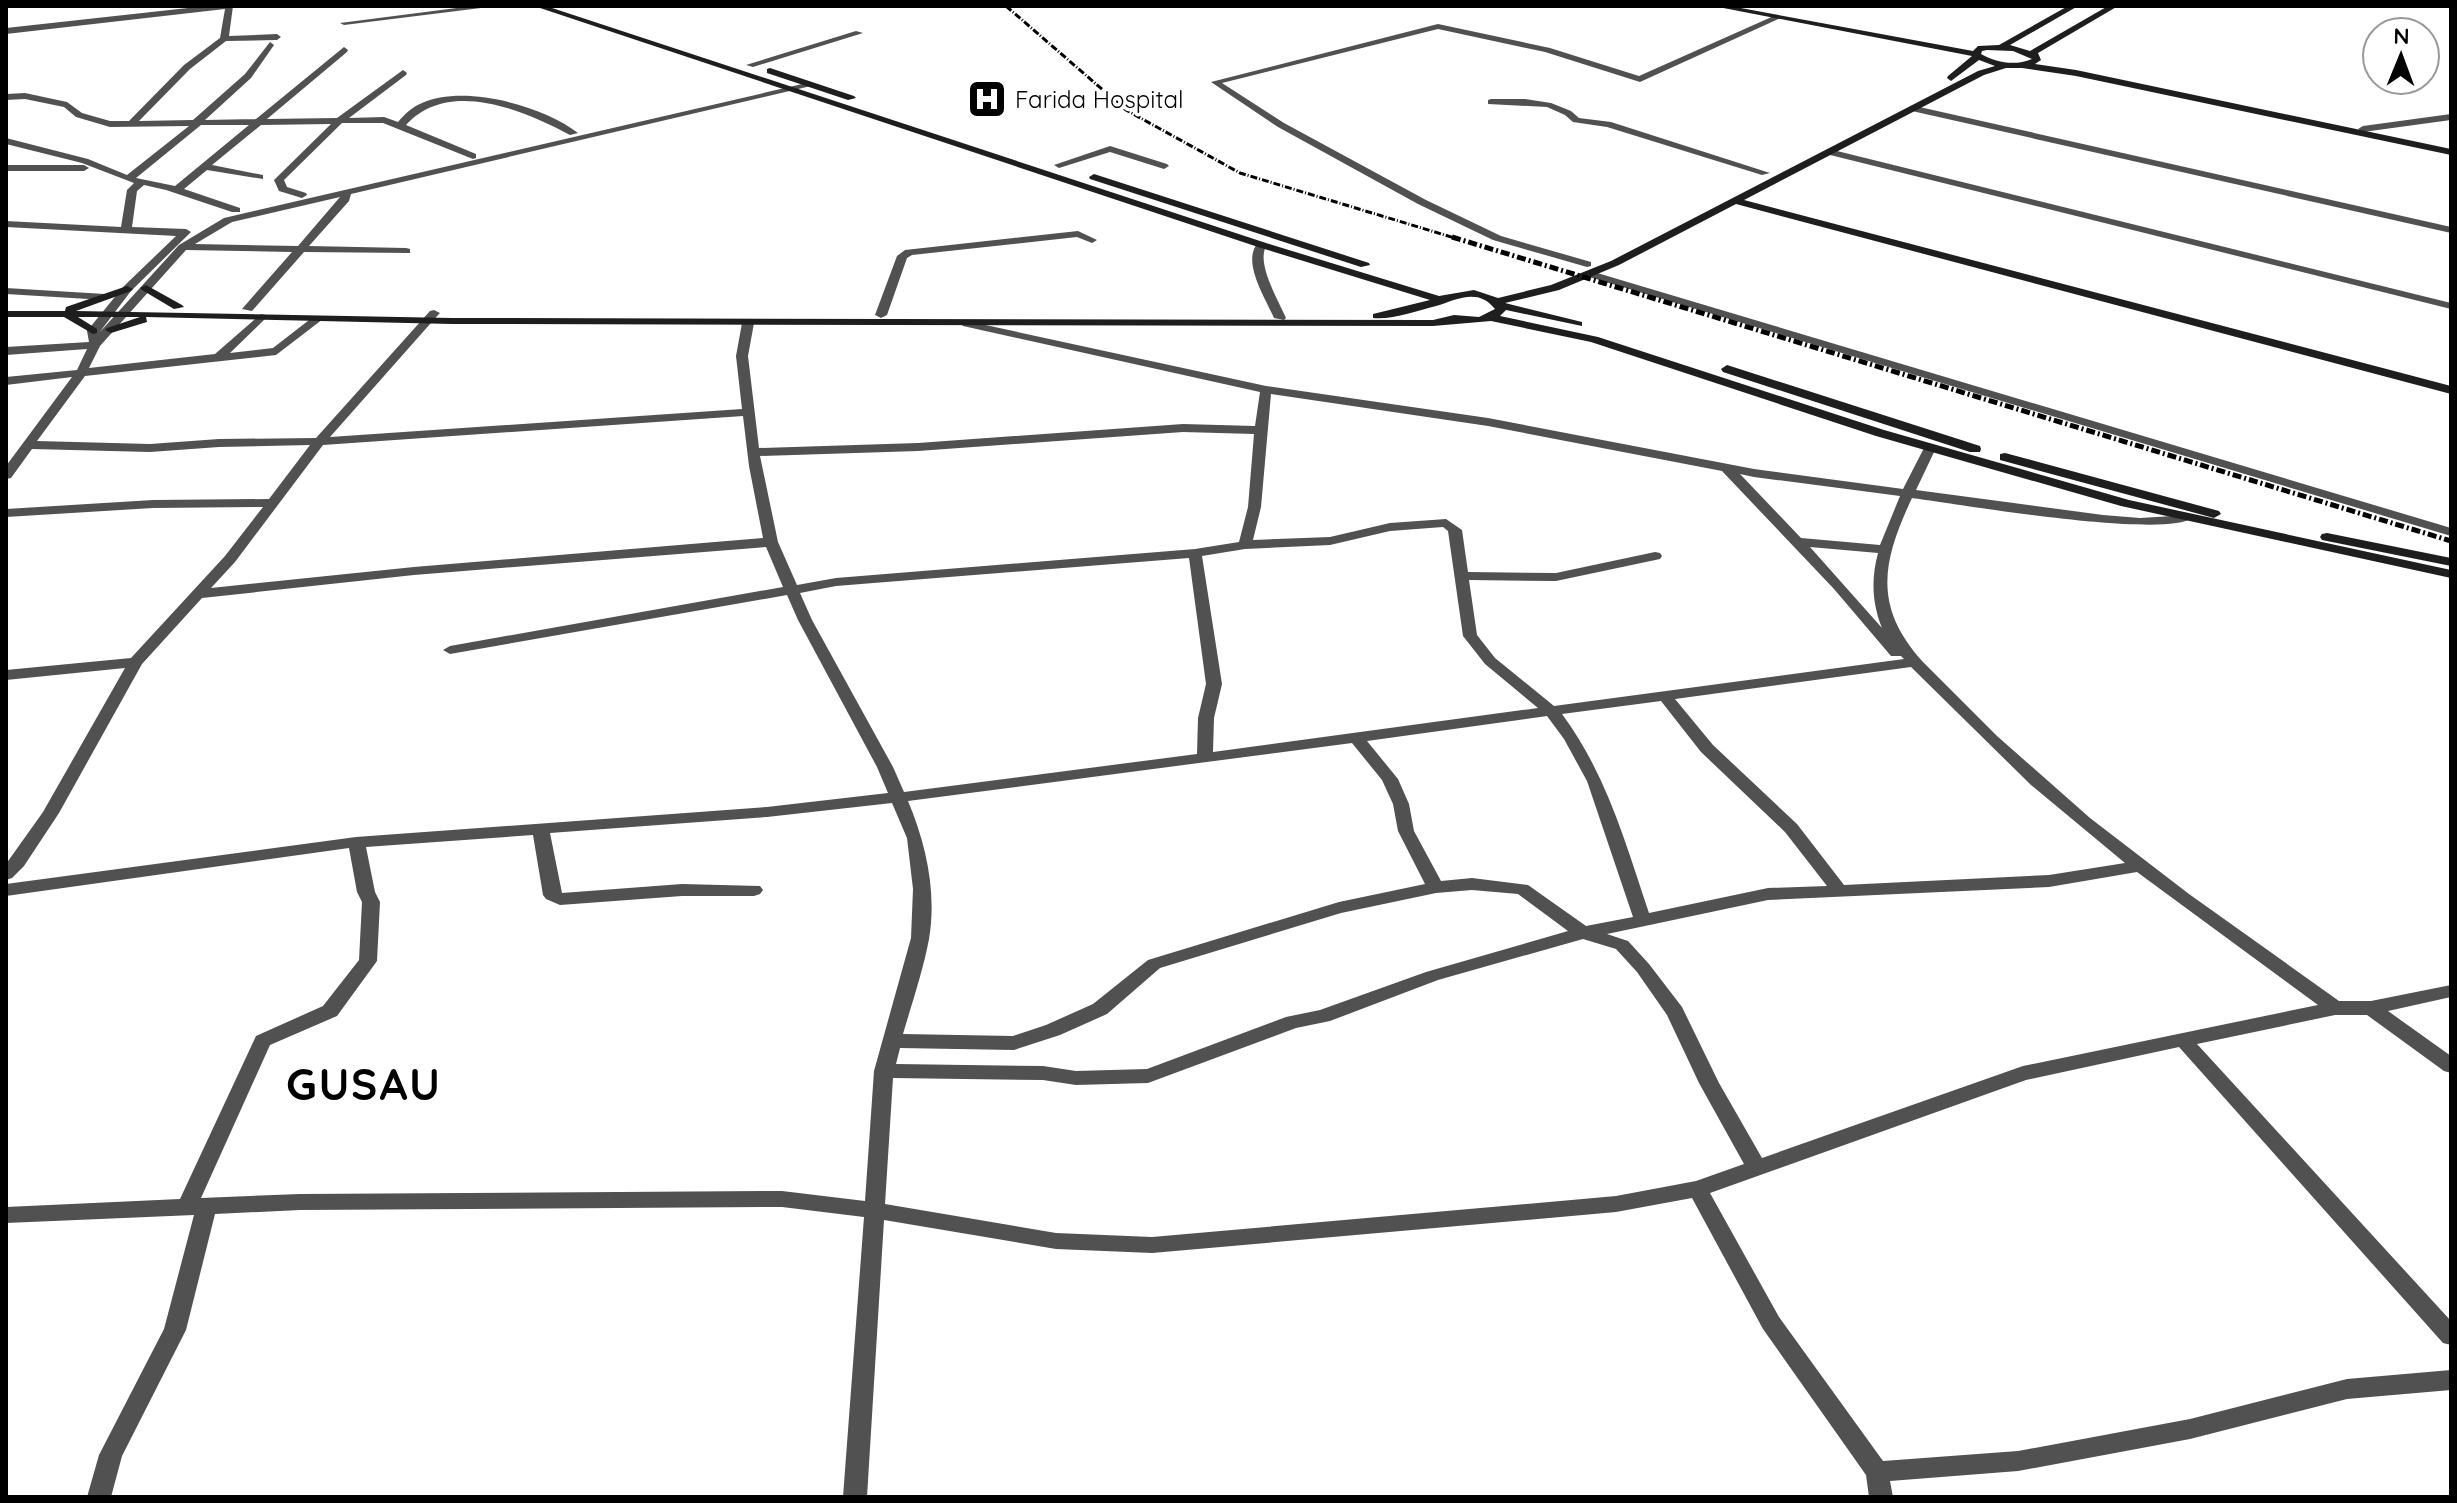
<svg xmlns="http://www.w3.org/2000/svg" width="2457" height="1503" font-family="Quicksand,sans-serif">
  <rect width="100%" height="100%" fill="#fff"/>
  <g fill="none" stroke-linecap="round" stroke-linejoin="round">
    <g fill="#515151" fill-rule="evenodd">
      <path d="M206,6H233L229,36L277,34L281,37L277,40L226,41L190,69L139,121L193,120L245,74L270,42L274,45L251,78L205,120L256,119L344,47L348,50L347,52L267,119L337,118L403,70L407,73L406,75L349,118L384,117L398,122C405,114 412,107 422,103C464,84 544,106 578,133L570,135C524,110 448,78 406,125L476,154V158L473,159L383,123H342L284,180L287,187L306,193L307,195L302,198L279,191L274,180L331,124L261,125L212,165L263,175V179L207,170L184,189L240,208V212H232L166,190L144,185L137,191L132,227L186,229L191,232L131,291L99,333L179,245L224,218L811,82L815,85L351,194L349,201L309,246L406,248L410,249V253L304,252L252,311L242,309L292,252L186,250L100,346L89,368L215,354L261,314L265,315V319L230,353L273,348L313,317L323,319L276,355L85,376L37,441L150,444L219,439L316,438L430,311L434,310L440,313L438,315L330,437L742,409L736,356L742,323L748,320L754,323L748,356L759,448L918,443L1183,424L1255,426L1260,392L963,326L961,324L967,321L1266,386L1488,418L1754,469L1903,489L1924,448L1930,444L1936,448L1916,490L2103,515L2140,518L2190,515L2192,518C2164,539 1957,504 1912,498C1883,560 1872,605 1922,661L1997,736L2090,818L2189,894L2339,1001H2371L2451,985V997L2388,1011L2451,1056V1073L2444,1071L2367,1015H2335L2197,1044L2451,1321V1345L2443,1343L2179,1047L2026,1080L1710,1193L1779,1317L1883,1461L2018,1451L2190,1419L2347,1379L2451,1370V1390L2347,1399L2190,1439L2018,1471L1890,1481L1893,1497H1869L1866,1475L1763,1329L1692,1198L1616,1212L1152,1253L1056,1249L884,1220L867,1497H843L864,1217L782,1207L300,1210L215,1214L186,1330L122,1456L111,1497H87L99,1455L164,1329L194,1215L6,1223V1207L180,1199L256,1036L323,1006L359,960L362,902L357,892L349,848L6,896V884L356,837L767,807L888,793L877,767L798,620L787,595L450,654L443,650L450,646L783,587L766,547L414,575L202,598L142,664L59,813L24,866L12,878L6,880V864L43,812L125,668L6,680V670L131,658L225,556L263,507L153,508L6,517V509L153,500L269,499L310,445L219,447L150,452L32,449L11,478L6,479V466L72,377L6,385V377L77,370L87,349L6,355V347L89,342L87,331L123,287L176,236L6,227V221L121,227L127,190L134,183L82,163L6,144V138L88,159L127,175L189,126L110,127L76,117L64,107L25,99L6,100V94L25,93L67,102L82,113L110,121H129L184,65L220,38L225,9L6,34V28ZM201,125H249L175,186L136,178ZM340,197L298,246L195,244L232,222ZM1271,394L1488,426L1722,471L1834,589L1891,656H1901L1904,659L1554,706L1495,658L1477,635L1469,580L1556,581L1660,559L1662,556L1660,553L1655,552L1556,573L1468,572L1462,530L1446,519L1390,523L1330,537L1253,540L1261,507ZM743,416L749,466L763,538L414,567L211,588L235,562L323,445ZM1183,432L1254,434L1248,507L1239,542L1195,549L836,578L797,585L778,542L760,456L918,451ZM1740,474L1754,477L1900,496L1880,545L1801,538ZM1443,527L1448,531L1463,636L1485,664L1538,708L1213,752L1214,718L1222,684L1202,556L1245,549L1330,545L1390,531ZM1810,547L1878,553C1871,579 1872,603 1882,628ZM1189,558L1206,684L1198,718L1197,754L904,792L893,767L812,620L800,593L836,586ZM1911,667L2031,785L2125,863L2049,875L1844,885L1797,824L1713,745L1675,699ZM1661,701L1701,752L1785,832L1827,886L1768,888L1649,913C1625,842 1607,775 1562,714ZM1547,716L1564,739L1587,781L1633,917L1586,926L1528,885L1472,878L1441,881L1414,831L1409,804L1398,779L1367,741ZM1352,743L1382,780L1393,804L1398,831L1425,884L1339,902L1148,960L1093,1004L1046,1025L1013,1036L903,1034C912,1003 923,971 929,939C937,892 926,844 908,801ZM892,803L907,838L913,889L911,938L874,1071L865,1201L782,1191L300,1194L201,1198L270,1045L337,1016L377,961L380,902L375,892L366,847L533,835L543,895L546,899L560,905L682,896H754L760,894L763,890L760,886L682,884L562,893L550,833L767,817ZM2137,872L2318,1005L2023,1066L1762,1158L1719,1083L1682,1007L1649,964L1628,941L1607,934L1768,900L2049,887ZM1472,890L1518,894L1568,931L1426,972L1320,1010L1286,1017L1147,1069L1076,1071L1043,1066L896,1064L900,1048L1014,1050L1060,1035L1107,1014L1160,968L1341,913L1436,893ZM1583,939L1616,949L1637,972L1667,1015L1699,1083L1744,1164L1696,1181L1616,1196L1152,1237L1056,1233L885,1204L893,1078L1043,1080L1076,1085L1148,1083L1296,1028L1330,1021L1438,980Z"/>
      <path d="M472,6L489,7L344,25L340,23Z"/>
      <path d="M1776,15L1783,17L1640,82L1545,52L1438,29L1222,83L1284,123L1426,200L1501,236L1591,262V266L1587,267L1493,240L1418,204L1278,127L1211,82L1438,24L1550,48L1639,76Z"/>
      <path d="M856,31L863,33L753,67L746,65Z"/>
      <path d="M1491,99H1525L1551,103L1571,111L1579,118L1611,122L1770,173L1762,175L1607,127L1573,122L1565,115L1547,107L1488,104V100Z"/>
      <path d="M1915,106L2451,227V233L1912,111V107Z"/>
      <path d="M2451,114V120L2363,132L2358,129L2363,126Z"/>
      <path d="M1110,146L1167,164L1169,166L1164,169L1110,152L1059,168L1054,165Z"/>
      <path d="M1829,149L2451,303V309L1826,154V150Z"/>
      <path d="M6,165H84L89,168L84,171H6Z"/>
      <path d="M1078,231L1097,240L1092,243L1077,237L912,255L907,258L887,315L881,318L875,315L897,256L905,250Z"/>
      <path d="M1258,243L1267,245C1255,261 1278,300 1286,318L1284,320L1274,318C1266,299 1241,261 1258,243Z"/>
      <path d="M1586,272H1594L2451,528V536L1586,276Z"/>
      <path d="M6,288L105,294L111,297L105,300L6,294Z"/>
    </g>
    <g fill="#1e1e1e" fill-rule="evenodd">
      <path d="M534,6H546L1266,243L1439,296L1474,290L1498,298L1551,285L1611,261L1978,71L1995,66L1979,60L1951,81L1947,78L1948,76L1972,56L1713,6H1730L1973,51L1978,46L1999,45L2068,6H2078L2010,45L2030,51L2108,6H2118L2038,53L2041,60L2035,64L2076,70L2451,149V155L2076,76L2022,68H2006L1984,75L1744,200L2451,386V394L1736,204L1619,265L1559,290L1505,303L1582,322V326L1506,310L1500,316L1598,337L1884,430L2129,500L2451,570V578L2121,506L1876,436L1591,342L1491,321L1433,326L452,324L146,317L147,322L111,333L105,330L107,328L140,317H78L97,329V333L93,334L64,317H6V311H65L66,307L127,286L133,289L131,291L76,311L452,318L1433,320L1454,315L1479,317L1495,309C1478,287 1456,300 1436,306C1417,311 1392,320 1373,318V314L1430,300L1258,247ZM1987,50L2013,51L2032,59C2015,66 1997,63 1981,54L1982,51Z"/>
      <path d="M770,68L854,96L856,98L848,100L767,73V69Z"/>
      <path d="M1094,174L1369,263L1370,265L1361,267L1090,179L1089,177Z"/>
      <path d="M146,285L182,305L184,307L174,309L142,290L140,288Z"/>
      <path d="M1727,365L1980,446L1981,449L1980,452H1970L1723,372L1721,369Z"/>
      <path d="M2005,453L2219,511L2221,514L2214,518L2000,460V454Z"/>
      <path d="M2327,533L2451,558V566L2322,540L2320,537L2322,534Z"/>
    </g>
    <path stroke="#000" stroke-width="3" stroke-dasharray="7 2 1 2" stroke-linecap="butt" d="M1006,6L1126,110L1240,173L1458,239"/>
    <path stroke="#000" stroke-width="5" stroke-dasharray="9 3 2 3" stroke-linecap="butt" d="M1452,237L2451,541"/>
  </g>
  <defs>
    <symbol id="hospital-square" viewBox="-11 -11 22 22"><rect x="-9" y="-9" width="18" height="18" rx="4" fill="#000" stroke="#fff"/><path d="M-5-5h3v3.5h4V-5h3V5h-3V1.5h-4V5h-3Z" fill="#fff"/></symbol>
  </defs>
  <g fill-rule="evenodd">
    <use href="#hospital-square" x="965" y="77" width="44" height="44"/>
  </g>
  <g text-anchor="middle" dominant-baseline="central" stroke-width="7" stroke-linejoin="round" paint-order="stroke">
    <g font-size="24" fill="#000" stroke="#fff" text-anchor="start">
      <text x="1015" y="99">Farida Hospital</text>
    </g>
    <g font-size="44" font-weight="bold" letter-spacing="2" fill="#000" stroke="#fff">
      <text x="364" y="1083">GUSAU</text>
    </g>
  </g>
  <rect width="2457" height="1503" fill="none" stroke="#000000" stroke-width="16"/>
  <g transform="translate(2401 56) rotate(1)"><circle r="38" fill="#ffffff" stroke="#999999" stroke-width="2"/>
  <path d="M0-6L14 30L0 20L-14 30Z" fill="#000000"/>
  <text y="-12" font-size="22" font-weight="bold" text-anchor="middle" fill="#000000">N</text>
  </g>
</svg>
